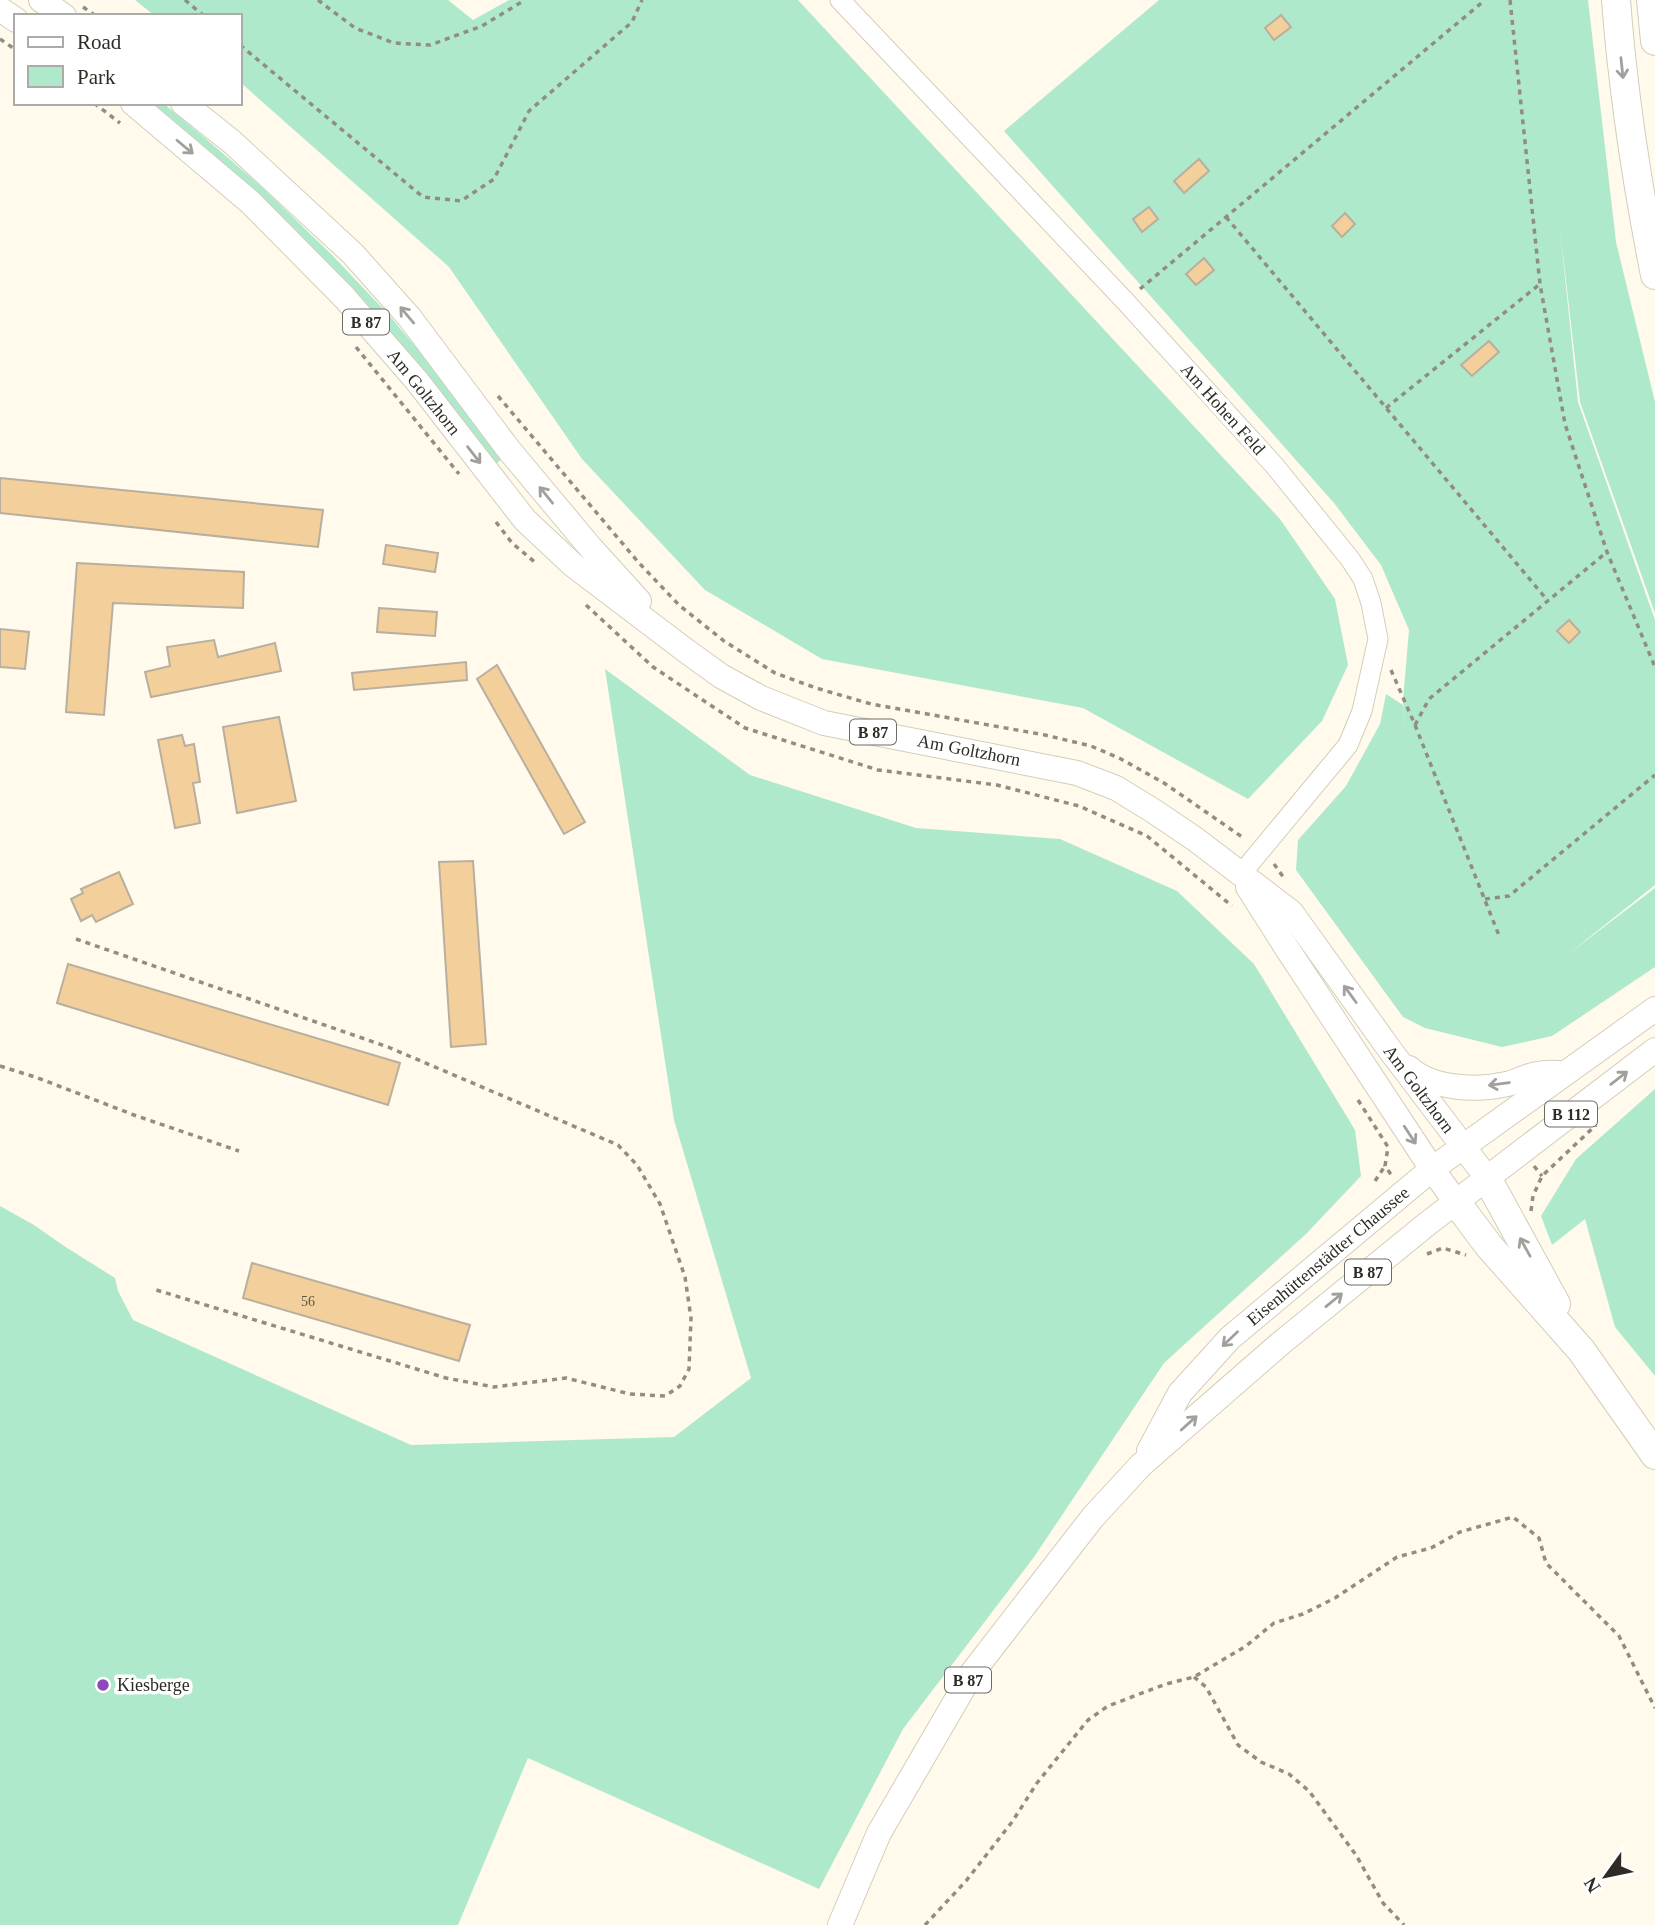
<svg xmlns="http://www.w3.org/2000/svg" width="1655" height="1925" font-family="'Times New Roman',serif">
  <rect width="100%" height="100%" fill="#fffaeb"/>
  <g fill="#afe9cb">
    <path d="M135,0H448L473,20L509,0H798L1280,519L1335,599L1348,665L1322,721L1248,799L1083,708L822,659L705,590L582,459L449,267L240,82V16H155Z"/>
    <path d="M1159,0H1588L1616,242L1655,402V613L1580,402L1560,229L1578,402L1655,620V885L1567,955L1655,888V967L1552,1036L1502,1047L1425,1028L1403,1017L1296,870L1298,840L1346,786L1380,724L1386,694L1403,705L1405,730L1403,700L1409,630L1381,565L1334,503L1004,131Z"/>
    <path d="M151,103H163L205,138L264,189L332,255L388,314L442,378L503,458L495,465C431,380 364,298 288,222C245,180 198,142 151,103Z"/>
    <path d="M605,669L750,775L916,828L1060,839L1177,891L1254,964L1355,1130L1361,1176L1306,1234L1164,1363L1034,1557L903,1729L819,1889L528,1758L458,1925H0V1206L34,1225L64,1246L115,1278L118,1291L133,1320L411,1445L674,1437L751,1378L674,1120Z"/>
    <path d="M1655,1089V1376L1615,1327L1585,1219L1552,1245L1541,1216L1576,1159Z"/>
  </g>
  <g fill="#f3d09b" stroke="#b9af9e" stroke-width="2">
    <path d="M1281,15L1291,27L1274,40L1265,28Z"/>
    <path d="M1199,159L1209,171L1184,193L1174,181Z"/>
    <path d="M1149,207L1158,219L1142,232L1133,219Z"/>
    <path d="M1345,213L1355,224L1342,237L1332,226Z"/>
    <path d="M1204,258L1214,270L1196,285L1186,274Z"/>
    <path d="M1489,341L1499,352L1472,376L1461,365Z"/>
    <path d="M0,478L323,510L318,547L0,513Z"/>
    <path d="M386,545L438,553L435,572L383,564Z"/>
    <path d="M77,563L244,572L243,608L113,603L104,715L66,712Z"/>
    <path d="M379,608L437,612L435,636L377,632Z"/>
    <path d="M1569,620L1580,632L1569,643L1557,631Z"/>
    <path d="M0,629L29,632L25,669L0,667Z"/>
    <path d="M214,640L218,657L275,643L281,671L151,697L145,672L170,666L167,647Z"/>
    <path d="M466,662L467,680L354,690L352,673Z"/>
    <path d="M497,665L585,822L564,834L477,679Z"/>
    <path d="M279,717L296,801L237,813L223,727Z"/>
    <path d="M182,735L185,746L194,744L200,782L193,783L200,823L175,828L158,740Z"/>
    <path d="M473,861L486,1044L451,1047L439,862Z"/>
    <path d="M119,872L133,904L96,922L92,915L81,921L71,899L83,893L81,889Z"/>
    <path d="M68,964L400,1063L388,1105L57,1003Z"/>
    <path d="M252,1263L470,1325L459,1361L243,1298Z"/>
  </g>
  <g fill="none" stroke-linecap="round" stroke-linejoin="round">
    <defs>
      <path id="minor" d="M840,0L1125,301L1274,465L1350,559L1363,579L1371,603L1378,639L1362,711L1348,745L1241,874"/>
      <g id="major">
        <path d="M41,0L64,16"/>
        <path d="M0,9L16,20"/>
        <path d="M133,103L250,202L344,297L417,381L525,520L573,565L685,650L721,676L761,698L824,723L1077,773L1116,788L1152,810L1195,839L1291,912L1390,1050L1487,1178"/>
        <path d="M183,103L232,142L353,254L410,318L509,450L590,547L639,601"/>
        <path d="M1248,887L1288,950L1432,1169L1456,1202"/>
        <path d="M1409,1068C1432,1089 1477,1091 1507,1084C1517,1082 1527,1075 1538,1074C1546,1072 1556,1073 1565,1073"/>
        <path d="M1149,1451L1180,1393L1230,1338L1432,1169L1655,1009"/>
        <path d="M840,1925L879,1833L972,1673L1093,1517L1141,1465L1281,1343L1427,1224L1655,1050"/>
      </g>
      <g id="highway">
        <path d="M1616,0C1623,93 1637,184 1655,275"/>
        <path d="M1651,0L1655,41"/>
        <path d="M1487,1178L1556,1304"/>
        <path d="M1456,1202L1489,1246L1581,1350L1655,1455"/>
      </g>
    </defs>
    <use href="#minor" stroke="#d3cebb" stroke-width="21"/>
    <use href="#major" stroke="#d3cebb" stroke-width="26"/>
    <use href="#highway" stroke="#d3cebb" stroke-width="30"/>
    <g stroke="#918d82" stroke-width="3.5" stroke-dasharray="5 5" stroke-linecap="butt">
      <path d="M185,0L204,16"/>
      <path d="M318,0L355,28L394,43L430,45L482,26L525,0"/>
      <path d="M1510,0L1540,284L1565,424L1607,552L1655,667"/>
      <path d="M83,7L96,16"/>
      <path d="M0,39L16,50"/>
      <path d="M240,45L423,197L461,201L494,179L529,111L632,22L642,0"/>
      <path d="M94,103L120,123"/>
      <path d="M1226,217L1548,601"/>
      <path d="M1140,289L1485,0"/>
      <path d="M356,347L459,474"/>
      <path d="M498,396L639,563L679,605L724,641L775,673L816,688L871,704L1045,735L1091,746L1121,759L1164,783L1245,839"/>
      <path d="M1386,408L1540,284"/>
      <path d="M496,522L512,543L537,564"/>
      <path d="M586,605L653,667L745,728L878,770L997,785L1079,806L1147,836L1232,906"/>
      <path d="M1391,670L1415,725L1500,938"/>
      <path d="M1415,725L1429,699L1607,552"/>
      <path d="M1274,864L1284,878"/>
      <path d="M1485,899L1509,896L1655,775"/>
      <path d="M76,939L388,1047L618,1145L637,1165L660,1204L685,1277L691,1318L689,1369L680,1386L665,1396L630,1394L566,1378L494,1387L446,1378L153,1289"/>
      <path d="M0,1066L38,1078L134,1115L239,1151"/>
      <path d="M1358,1100L1388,1147L1385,1166L1392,1176"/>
      <path d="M1534,1166L1542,1176"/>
      <path d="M1375,1181L1385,1166"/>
      <path d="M1531,1211L1533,1196L1542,1176L1596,1125"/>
      <path d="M1427,1254L1443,1248L1466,1255"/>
      <path d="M1194,1677L1206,1687L1238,1745L1261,1762L1289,1774L1309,1791L1356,1855L1383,1903L1404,1925"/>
      <path d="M925,1925L966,1881L1012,1822L1037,1783L1088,1720L1108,1706L1166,1684L1194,1677L1246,1646L1274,1623L1303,1614L1335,1598L1397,1557L1431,1548L1460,1532L1513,1517L1539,1538L1546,1563L1619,1636L1655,1708"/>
    </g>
    <use href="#minor" stroke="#fff" stroke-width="19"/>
    <use href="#major" stroke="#fff" stroke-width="24"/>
    <use href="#highway" stroke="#fff" stroke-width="28"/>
  </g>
  <defs><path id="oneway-shaft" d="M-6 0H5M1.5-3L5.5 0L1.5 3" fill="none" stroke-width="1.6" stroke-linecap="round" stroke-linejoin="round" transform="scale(1.75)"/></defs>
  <g stroke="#a1a09d">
    <use href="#oneway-shaft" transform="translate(1622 68) rotate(84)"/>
    <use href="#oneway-shaft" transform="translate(185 147) rotate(40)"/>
    <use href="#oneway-shaft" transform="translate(407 315) rotate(-130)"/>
    <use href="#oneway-shaft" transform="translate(474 455) rotate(52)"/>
    <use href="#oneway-shaft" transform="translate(546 495) rotate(-129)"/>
    <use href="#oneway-shaft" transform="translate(1350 994) rotate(-126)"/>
    <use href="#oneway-shaft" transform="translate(1619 1078) rotate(-38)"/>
    <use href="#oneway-shaft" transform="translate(1499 1084) rotate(172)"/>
    <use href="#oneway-shaft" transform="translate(1410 1135) rotate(57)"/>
    <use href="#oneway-shaft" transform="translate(1525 1247) rotate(-119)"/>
    <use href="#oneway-shaft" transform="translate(1334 1300) rotate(-39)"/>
    <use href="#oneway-shaft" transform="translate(1230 1339) rotate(136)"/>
    <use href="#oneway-shaft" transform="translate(1189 1423) rotate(-42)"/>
  </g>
  <circle fill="#8f48bb" stroke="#fff" stroke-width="2.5" cx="103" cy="1685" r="7"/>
  <g text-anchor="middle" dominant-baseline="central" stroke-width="7" stroke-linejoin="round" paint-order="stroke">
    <g font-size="14" fill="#5f5542">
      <text x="308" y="1301">56</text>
    </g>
    <g fill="#fff" stroke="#6d6b66" stroke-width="2">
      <rect x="343" y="309.5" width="46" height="25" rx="5"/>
      <rect x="850" y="719.5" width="46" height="25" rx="5"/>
      <rect x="1545" y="1101.5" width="52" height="25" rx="5"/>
      <rect x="1345" y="1259.5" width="46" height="25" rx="5"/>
      <rect x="945" y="1667.5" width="46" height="25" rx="5"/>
    </g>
    <g font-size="16" font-weight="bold" fill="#2e2c25">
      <text x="366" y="322">B 87</text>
      <text x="873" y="732">B 87</text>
      <text x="1571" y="1114">B 112</text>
      <text x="1368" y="1272">B 87</text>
      <text x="968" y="1680">B 87</text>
    </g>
    <g font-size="18" fill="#2e2c25" stroke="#fff">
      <text transform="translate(424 392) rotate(51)">Am Goltzhorn</text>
      <text transform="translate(1223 409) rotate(48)">Am Hohen Feld</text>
      <text transform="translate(969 750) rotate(11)">Am Goltzhorn</text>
      <text transform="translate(1419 1089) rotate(53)">Am Goltzhorn</text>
      <text transform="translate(1328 1256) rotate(-40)">Eisenhüttenstädter Chaussee</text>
    </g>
    <g font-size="18" fill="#2e2c25" stroke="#fff" text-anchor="start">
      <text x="117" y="1685">Kiesberge</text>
    </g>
  </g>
  <rect x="14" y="14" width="228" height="91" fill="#ffffff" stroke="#ababa8" stroke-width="2"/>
  <rect x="28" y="37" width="35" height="10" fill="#ffffff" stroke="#ababa8" stroke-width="2"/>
  <text x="77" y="49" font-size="21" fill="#2e2c25">Road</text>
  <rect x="28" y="66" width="35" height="21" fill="#afe9cb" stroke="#ababa8" stroke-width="2"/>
  <text x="77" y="84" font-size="21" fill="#2e2c25">Park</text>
  <g transform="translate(1606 1876) rotate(237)" stroke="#ffffff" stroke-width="5" paint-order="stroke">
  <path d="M0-5L12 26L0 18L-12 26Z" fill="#2e2c25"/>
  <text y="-10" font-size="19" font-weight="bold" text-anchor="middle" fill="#2e2c25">N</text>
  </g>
</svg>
